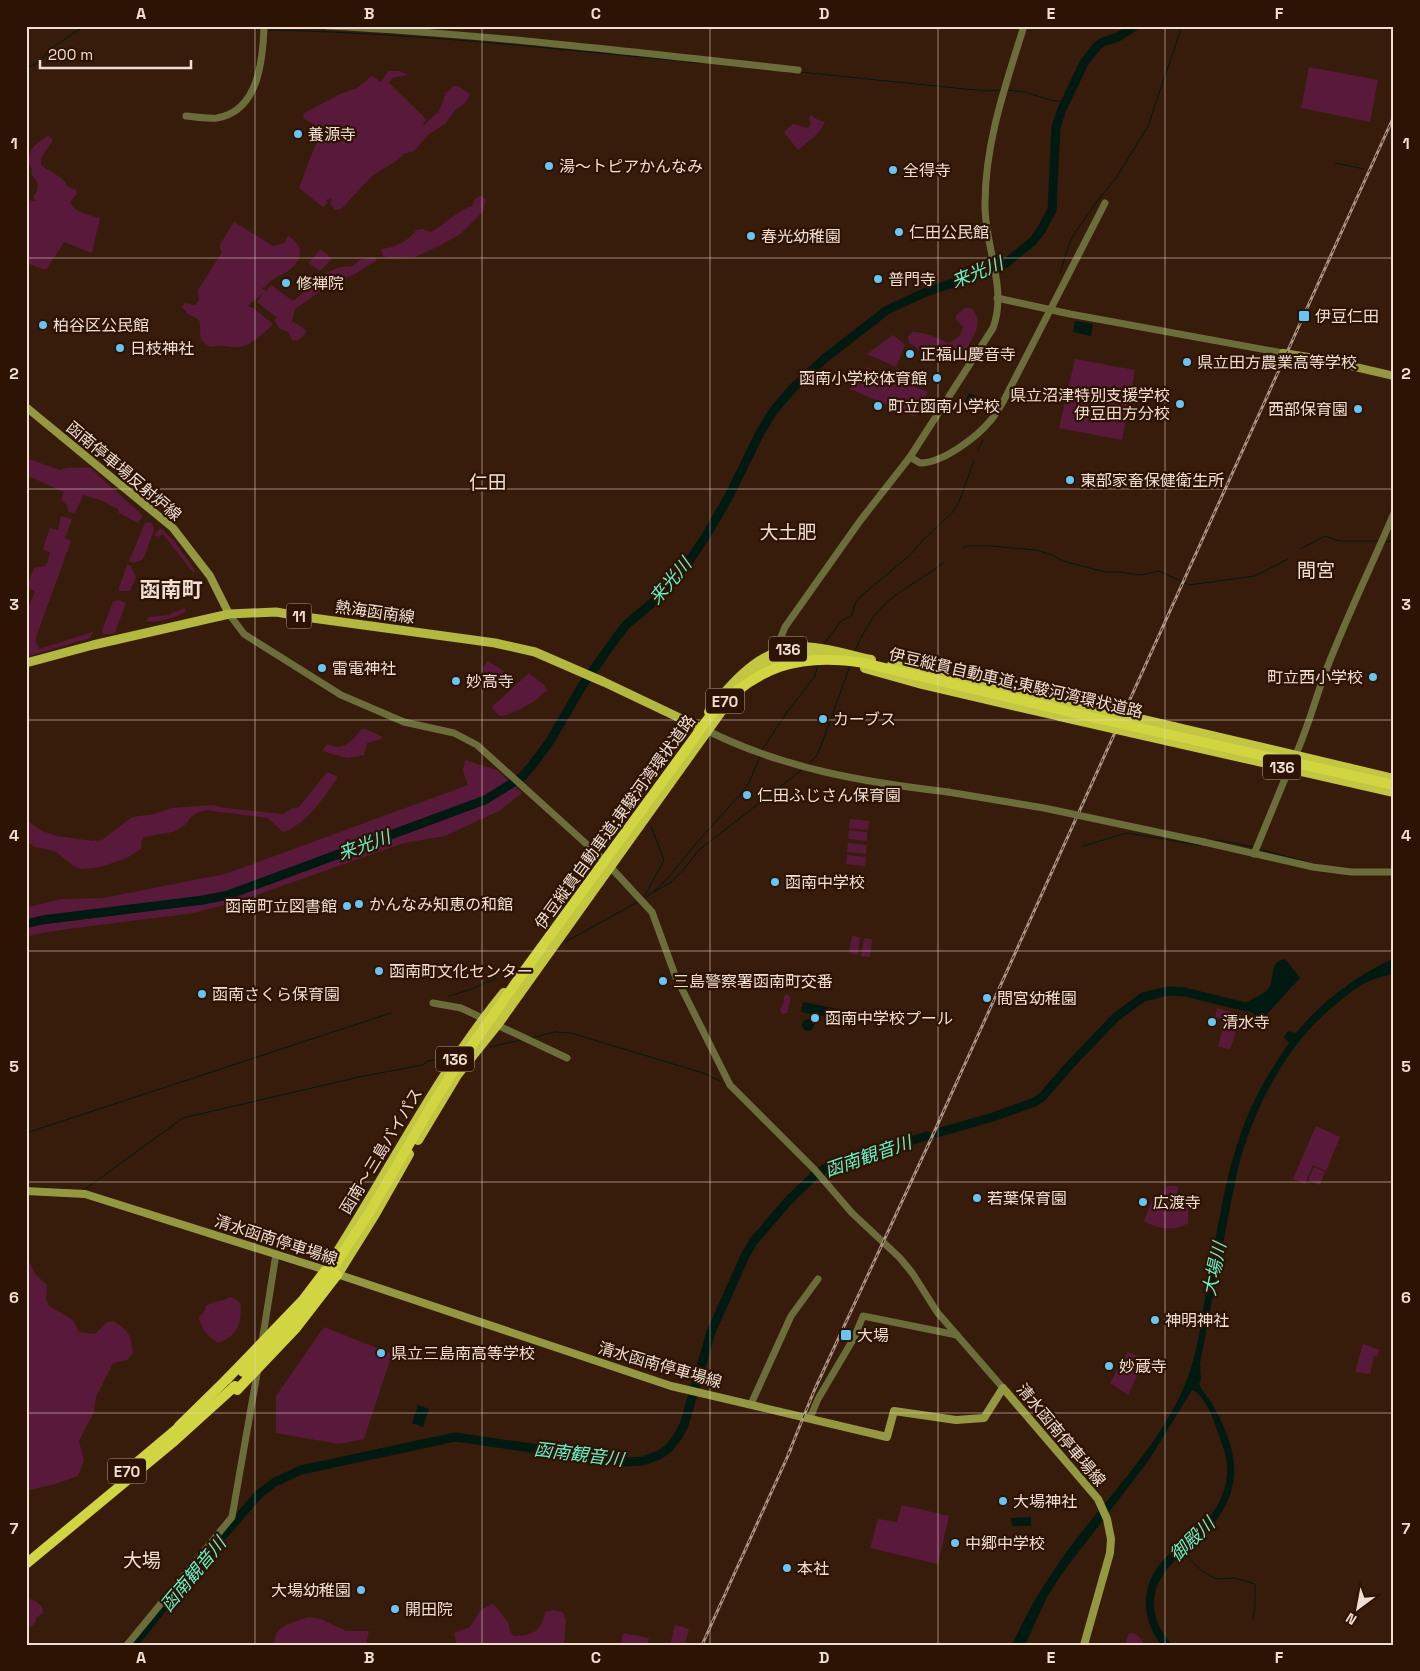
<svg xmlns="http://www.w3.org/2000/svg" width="1420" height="1671" font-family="'Space Grotesk','Noto Sans JP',sans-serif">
  <rect width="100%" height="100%" fill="#381c0b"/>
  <g fill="#59193b">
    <path d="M1309,67L1378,80L1370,122L1301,108Z"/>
    <path d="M388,71H399L408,75L392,78L389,83L426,119L422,127L439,111L446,93L453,86H458L470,94L466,102L455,110L445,124L429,134L414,151L403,154L396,161L372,176L341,209L335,210L330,203L332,198L328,200L326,199L327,204L323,207L299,188L315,146L324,131L303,118L304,113L340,94L357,88L372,76L381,82Z"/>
    <path d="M811,115L816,119L825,122C820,134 807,142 798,150L784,132L793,124L808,128L811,124L809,118Z"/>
    <path d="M48,135L53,140L41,158V165C50,173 63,175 67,186L76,190L77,194L70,202C75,213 89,215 100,218L92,253L64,242L46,270L26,263V200L36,201L33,197C40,189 39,181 31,174L32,169L27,160L33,147Z"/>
    <path d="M480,196L486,199L483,211L459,235L441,245L415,257L391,258L383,256L381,249C394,248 409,241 416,230L423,229L431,232C446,224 456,211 472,206L475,199Z"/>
    <path d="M234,222L273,246L284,243L288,236C300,243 305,253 294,266C289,272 280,275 273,279C270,282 267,285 264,288L260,287L266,291L271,285L293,301L326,273L340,267L353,266L361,259L375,257L377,260L353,275L329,285L295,309L291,325L293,322L302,327L306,331L305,334L297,341L295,340L293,341L288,332L279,328L274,320L277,318L257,302L263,293L248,306L253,308L273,324C265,332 250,347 238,347C227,347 222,344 211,347C194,339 203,333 199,320L188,314L182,307L185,303L195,305L199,300L198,290L222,252L219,246Z"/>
    <path d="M321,249L332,259L320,271L308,263Z"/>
    <path d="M965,308H971C985,322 974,335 966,350C959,350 952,348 945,349C939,350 933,357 926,355C920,353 916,346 909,343L908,337L912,332C925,332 936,337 948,343C956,340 961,336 963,327L956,319V315Z"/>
    <path d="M893,335L905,345L896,367L867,354Z"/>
    <path d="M1075,359L1135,370L1122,440L1059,428Z"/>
    <path d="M867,367L928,392L915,417L850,389Z"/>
    <path d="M26,458L60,470C71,466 78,469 89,467L140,513L143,516L138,523L119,513L118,509L100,500L83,495L75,513L68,512V506L61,499L64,492L26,475Z"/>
    <path d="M61,516L72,519L65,538L71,541L35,640L39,649L93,632L90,638L26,657V614L35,592L27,586L34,568L46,566L50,553L43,549L50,528L58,530Z"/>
    <path d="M146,522L152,523L154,530L144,557L142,560L133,563L129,561L144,525Z"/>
    <path d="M161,528L175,542L196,572H194L190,569L163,534L159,537L154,535Z"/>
    <path d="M127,565H130L136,577L130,591H119V588Z"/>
    <path d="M119,600L126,603L115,632L113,634H103L102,630L113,602Z"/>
    <path d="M185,608L186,612C176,617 157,624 146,621L149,617L169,615L172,613Z"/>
    <path d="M488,661L504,671L490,687L484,681L489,675L482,669Z"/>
    <path d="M529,673L544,685L547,690C534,704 520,710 502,716H499L492,707Z"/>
    <path d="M362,729H366L381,736L382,739L367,743L364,755L347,758L322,751L327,744C344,752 351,741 362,729Z"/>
    <path d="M465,760L497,770L522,793L499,811L445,836L404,843L242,900L194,913L68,929L32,935L26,938V907H28L62,899L103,898L225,874L468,785L463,771Z"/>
    <path d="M327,772L338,777C325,796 305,826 283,832L268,818L206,810L197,813L191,817L185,825L173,832L144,837L141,842L142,848L127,858L100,867L81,869L73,866L55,851L35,847L26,841V820L42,831L57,836L93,841L102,840L132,817L155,814L171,808L212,805L225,808L283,814L291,809L299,807Z"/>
    <path d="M850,819L869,821L868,830L849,828Z"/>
    <path d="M849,830L867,832V841L848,839Z"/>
    <path d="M848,843L867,845L866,854L847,852Z"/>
    <path d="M847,855L866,857L865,866L846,864Z"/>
    <path d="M852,936L860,937L858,955L849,953Z"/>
    <path d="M864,938L872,939L870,957L861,956Z"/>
    <path d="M787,994L791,998L787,1013L782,1014L780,1010L784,1002V996Z"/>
    <path d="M1217,1008L1241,1015L1230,1050L1218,1046L1223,1029L1221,1028L1223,1019L1215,1017Z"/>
    <path d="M1316,1126L1340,1137L1326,1171L1313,1165L1305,1184L1293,1179Z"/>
    <path d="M1314,1167L1325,1172L1320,1185L1308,1180Z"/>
    <path d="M1170,1186H1178L1176,1200L1188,1208V1223C1175,1232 1157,1229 1144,1221L1154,1195L1162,1197L1166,1187Z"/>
    <path d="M26,1256L36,1275L47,1285L46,1299L49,1306L73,1320L79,1332L95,1334L107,1322L113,1321C130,1331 130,1334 133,1353L127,1360L113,1363L96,1397L94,1412L79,1441L84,1461L78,1476L58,1483L26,1491Z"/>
    <path d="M230,1297L237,1300L240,1303C243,1321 237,1337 218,1343C209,1337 200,1328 199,1317L205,1311L206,1306C215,1300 222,1302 230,1297Z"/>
    <path d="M324,1327L392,1354L364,1439L339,1444L276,1433V1396Z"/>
    <path d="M1363,1344L1380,1350L1377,1356H1374L1370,1374L1355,1372Z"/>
    <path d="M1128,1352L1145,1359L1128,1395L1110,1383Z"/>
    <path d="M902,1505L949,1516L938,1564L870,1548L878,1519L897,1522Z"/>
    <path d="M27,1598C35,1601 43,1603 43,1613L36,1618L35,1623L31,1627H26Z"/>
    <path d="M493,1603L509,1624L510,1632L514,1636C533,1635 541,1632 545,1612L553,1610L562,1612L566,1619L564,1645H457L454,1633L470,1627L480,1611Z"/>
    <path d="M309,1617L321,1619L346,1631H369L366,1645H274C274,1624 293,1623 309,1617Z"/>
    <path d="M675,1625L689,1629L685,1645H670Z"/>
    <path d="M623,1633L649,1638L647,1645H621Z"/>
    <path d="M1129,1633C1139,1633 1140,1639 1145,1645H1125Z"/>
  </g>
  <g fill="#001a12">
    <path d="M1075,321L1093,324L1091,336L1073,332Z"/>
    <path d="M969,393L987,401L983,410L965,402Z"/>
    <path d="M1394,958V973C1387,976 1379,977 1372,980C1358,985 1346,996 1335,1005C1287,1043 1252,1111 1238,1169C1232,1194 1228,1219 1223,1244C1215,1283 1208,1323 1200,1363L1201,1379L1199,1384C1203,1393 1211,1400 1215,1409C1225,1427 1236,1453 1234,1474C1233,1492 1226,1508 1215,1522C1195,1549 1153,1566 1154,1605C1155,1622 1161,1632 1172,1645H1161C1140,1616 1140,1585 1165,1558C1171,1552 1179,1547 1186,1541C1206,1524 1225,1503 1227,1475C1229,1458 1221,1443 1216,1427C1213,1417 1203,1393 1192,1390L1149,1460L1061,1575L1047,1597L1025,1645H1012C1029,1607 1049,1575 1074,1542C1113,1491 1166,1437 1188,1377C1199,1347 1202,1315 1207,1284C1219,1225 1226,1163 1251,1108C1261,1085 1275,1064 1289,1043L1284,1037L1288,1031L1296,1033C1323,1000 1355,977 1394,958Z"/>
    <path d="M1284,959L1287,961L1300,978L1267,1014L1270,1017L1266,1023L1251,1012L1234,1007L1235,1003C1243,1005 1247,1002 1254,998C1259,996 1265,993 1268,989C1276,980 1268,962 1284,959Z"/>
    <path d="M803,1002L838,1009L836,1019L801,1012Z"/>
    <circle cx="808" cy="1025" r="6"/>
    <path d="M418,1405L429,1409L423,1427L412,1423Z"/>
    <path d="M1031,1517V1526H1012L1011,1518Z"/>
  </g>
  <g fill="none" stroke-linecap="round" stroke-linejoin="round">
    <g stroke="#001a12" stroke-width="1">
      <path d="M269,30C413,33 558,49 701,63"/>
      <path d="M26,69L40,61L49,50L80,29L86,26"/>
      <path d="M800,72L965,89L989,91L1000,90"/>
      <path d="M1006,90L1025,92L1050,100L1065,102"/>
      <path d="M1335,163L1364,169"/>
      <path d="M1060,273L1070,242L1076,231L1095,204L1116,178L1148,126L1182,26"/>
      <path d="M978,450L983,440"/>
      <path d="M1384,542L1394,541"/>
      <path d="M963,548L968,546H991L1036,550L1052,555L1063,561L1105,572H1119L1141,575L1159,571L1189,585L1255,576L1288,559"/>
      <path d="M1300,549L1325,536L1339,541H1377"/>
      <path d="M824,644L841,621L851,616L856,602L860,597L911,554L922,541L953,512L959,502L974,461"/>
      <path d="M855,651C858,643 862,636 866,629C884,595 914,586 943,563"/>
      <path d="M762,750L787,712L815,676L818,664"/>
      <path d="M808,765L817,755L822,743L850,666"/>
      <path d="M1215,841L1219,840L1253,847"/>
      <path d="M1083,846L1127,833L1199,845"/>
      <path d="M1259,849L1315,864"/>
      <path d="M654,891L667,879L694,846L737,798L749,783L760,756"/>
      <path d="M644,897L664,860L651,826"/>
      <path d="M644,898L671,882L684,869L699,850L803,769"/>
      <path d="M565,942L638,902"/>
      <path d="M449,996L472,989L497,978"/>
      <path d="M532,1038L554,1032L571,1033L703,1073L720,1081"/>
      <path d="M490,1047L521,1040"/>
      <path d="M26,1133L391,1013"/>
      <path d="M811,1173L814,1176"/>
      <path d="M27,1187L63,1189"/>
      <path d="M84,1190L183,1118L359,1077L422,1065L428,1061L442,1058"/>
      <path d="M1191,1560L1202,1571L1216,1579L1235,1578L1255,1584V1604L1253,1619"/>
    </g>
    <g stroke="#001a12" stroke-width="9">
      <path d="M26,924L42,920L203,900L228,895L485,800L522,777L533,764L550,741L582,686L616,638L626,625L666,591L689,561L706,536L729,496L760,433L773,411L793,388L824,359L887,310L926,292L1001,267L1032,242L1040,232L1052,210L1056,127L1062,109L1084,63L1097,46L1103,42L1118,37L1135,26"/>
      <path d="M937,1133L993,1117L1035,1102L1043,1096L1069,1066L1116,1017L1143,997L1168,991L1185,992L1246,1007"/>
      <path d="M133,1645L195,1568L259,1494L275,1482L301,1470L455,1437L628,1462L643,1461L659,1455L668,1449L677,1438L684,1425L711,1332L745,1256L753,1242L788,1201L814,1176L826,1168L848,1159L927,1136"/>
    </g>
    <g stroke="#6b6e3a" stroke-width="7">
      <path d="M327,26C485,34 641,53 798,70"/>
      <path d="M186,116C196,117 208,119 217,118C259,111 263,59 264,26"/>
      <path d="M997,298L1070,314L1283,353"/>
      <path d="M910,457L920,463C943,463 977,437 991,420C996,414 1000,407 1004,400L1105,203"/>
      <path d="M229,614L244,634L341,695L404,722L454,733L477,745L603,859L652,912L675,975L730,1085L815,1170L852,1213L900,1258L913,1274L937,1312L1003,1388"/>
      <path d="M786,655L781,637L785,627L860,521L910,457L993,328C1008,288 984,245 985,204C985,142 1006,84 1024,26"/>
      <path d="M708,731C785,769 863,782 948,792"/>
      <path d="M1204,842L1313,867L1351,872H1394"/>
      <path d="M1254,854L1289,769C1306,737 1314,701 1327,668C1347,616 1372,565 1394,513"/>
      <path d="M433,1003L461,1008L567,1058"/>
      <path d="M262,1342L276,1254"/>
      <path d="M751,1404L791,1316L818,1279"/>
      <path d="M810,1418L818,1399L854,1338L863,1316L957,1335"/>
      <path d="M127,1645L232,1517L258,1368"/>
    </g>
    <g stroke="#949840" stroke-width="8">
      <path d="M1283,353L1321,359L1394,376"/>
      <path d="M26,407L173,528L210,576L229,614"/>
      <path d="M26,1191L85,1194L316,1267L671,1386L887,1437L894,1411L956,1420L984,1418L1003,1388L1098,1499L1107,1519L1111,1539L1110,1553L1084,1645"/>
    </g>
    <path stroke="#b3b841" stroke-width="9" d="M26,663L93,645L229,614L276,612L305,617L495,643L535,652L604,682L707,731"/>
    <g stroke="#c2c641" stroke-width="10">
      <path d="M892,665L1067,702"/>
      <path d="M865,668L922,684L1060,716"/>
      <path d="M746,680C772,659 791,652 824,657"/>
      <path d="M709,712C735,679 767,642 814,648C833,650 852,656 871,660"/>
      <path d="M1174,727L1394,779"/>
      <path d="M1170,741L1394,792"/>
      <path d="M418,1140L457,1075L497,1025L727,703"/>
      <path d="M335,1256C391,1168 438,1074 504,993"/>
      <path d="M337,1275L375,1214L409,1154"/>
    </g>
    <g stroke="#d0d541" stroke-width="10">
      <path d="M278,1338L330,1272"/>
      <path d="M179,1426L227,1379"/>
      <path d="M135,1464L185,1422"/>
      <path d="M26,1564L172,1443L235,1386"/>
    </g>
    <defs>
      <g id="rail">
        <path d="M788,1455L814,1391L931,1139L1394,116"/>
        <path d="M702,1645L791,1449"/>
      </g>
    </defs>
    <use href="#rail" stroke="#aa9386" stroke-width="3"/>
    <use href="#rail" stroke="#2d1303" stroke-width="1" stroke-dasharray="4" stroke-linecap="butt"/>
    <path stroke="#6b6e3a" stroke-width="7" d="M948,792L1044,808L1204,842"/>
    <g stroke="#c2c641" stroke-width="10">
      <path d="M1067,702L1174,727"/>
      <path d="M1060,716L1170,741"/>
    </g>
    <g stroke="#d0d541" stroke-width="10">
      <path d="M330,1272L371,1210L429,1110L451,1075L522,974L711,715C756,667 799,652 864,663L1087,716L1394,785"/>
      <path d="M243,1372L278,1338"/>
      <path d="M227,1379L303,1300L325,1271"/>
      <path d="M237,1390L296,1328L337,1275"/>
    </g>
  </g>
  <path fill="none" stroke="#f1ded3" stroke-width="1" stroke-opacity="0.55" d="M255,26V1645M482,26V1645M710,26V1645M938,26V1645M1165,26V1645M26,258H1394M26,489H1394M26,720H1394M26,951H1394M26,1182H1394M26,1413H1394"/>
  <g fill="#68c4f0" stroke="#2d1303" stroke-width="2">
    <circle cx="298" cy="134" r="5"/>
    <circle cx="549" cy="166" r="5"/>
    <circle cx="893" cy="170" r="5"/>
    <circle cx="899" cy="232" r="5"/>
    <circle cx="751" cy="236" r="5"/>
    <circle cx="878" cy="279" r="5"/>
    <circle cx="286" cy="283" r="5"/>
    <rect x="1298" y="310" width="12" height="12" rx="2.5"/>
    <circle cx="43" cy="325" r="5"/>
    <circle cx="120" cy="348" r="5"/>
    <circle cx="910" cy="354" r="5"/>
    <circle cx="1187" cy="362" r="5"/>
    <circle cx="937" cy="378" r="5"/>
    <circle cx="1180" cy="404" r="5"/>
    <circle cx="878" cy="406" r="5"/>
    <circle cx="1358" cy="409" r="5"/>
    <circle cx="1070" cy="480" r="5"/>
    <circle cx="322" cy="668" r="5"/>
    <circle cx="1373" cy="677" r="5"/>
    <circle cx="456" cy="681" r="5"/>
    <circle cx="823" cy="719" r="5"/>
    <circle cx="747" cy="795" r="5"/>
    <circle cx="775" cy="882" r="5"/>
    <circle cx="359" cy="904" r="5"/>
    <circle cx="347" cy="906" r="5"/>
    <circle cx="379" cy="971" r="5"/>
    <circle cx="663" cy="981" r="5"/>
    <circle cx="202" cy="994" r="5"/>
    <circle cx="987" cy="998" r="5"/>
    <circle cx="815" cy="1018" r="5"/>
    <circle cx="1212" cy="1022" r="5"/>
    <circle cx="977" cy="1198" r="5"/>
    <circle cx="1143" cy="1202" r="5"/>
    <circle cx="1155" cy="1320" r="5"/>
    <rect x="840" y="1329" width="12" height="12" rx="2.5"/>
    <circle cx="381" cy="1353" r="5"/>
    <circle cx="1109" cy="1366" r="5"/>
    <circle cx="1003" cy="1501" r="5"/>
    <circle cx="955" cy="1543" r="5"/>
    <circle cx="787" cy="1568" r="5"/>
    <circle cx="361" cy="1590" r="5"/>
    <circle cx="395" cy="1609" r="5"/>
  </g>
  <g text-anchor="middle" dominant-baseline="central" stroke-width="4.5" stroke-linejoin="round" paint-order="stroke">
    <g fill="#2d1303" stroke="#b6a195" stroke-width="1">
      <rect x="286.5" y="603.5" width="25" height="25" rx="4"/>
      <rect x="769" y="636.5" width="38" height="25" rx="4"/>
      <rect x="706" y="688.5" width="38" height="25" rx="4"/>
      <rect x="1263" y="754.5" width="38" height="25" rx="4"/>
      <rect x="436" y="1046.5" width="38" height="25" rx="4"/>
      <rect x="108" y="1458.5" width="38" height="25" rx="4"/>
    </g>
    <g font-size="15" font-weight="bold" fill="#f1ded3">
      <text x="299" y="616">11</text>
      <text x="788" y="649">136</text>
      <text x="725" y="701">E70</text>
      <text x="1282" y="767">136</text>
      <text x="455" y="1059">136</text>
      <text x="127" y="1471">E70</text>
    </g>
    <g font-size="16" fill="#f1ded3" stroke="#2d1303" text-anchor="start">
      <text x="308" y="134">養源寺</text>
      <text x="559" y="166">湯～トピアかんなみ</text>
      <text x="903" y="170">全得寺</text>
      <text x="909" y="232">仁田公民館</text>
      <text x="761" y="236">春光幼稚園</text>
      <text x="888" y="279">普門寺</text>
      <text x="296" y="283">修禅院</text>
      <text x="1315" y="316">伊豆仁田</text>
      <text x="53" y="325">柏谷区公民館</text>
      <text x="130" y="348">日枝神社</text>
      <text x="920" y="354">正福山慶音寺</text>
      <text x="1197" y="362">県立田方農業高等学校</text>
      <text x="927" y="378" text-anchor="end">函南小学校体育館</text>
      <text x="1170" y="395" text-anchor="end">県立沼津特別支援学校<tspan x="1170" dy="18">伊豆田方分校</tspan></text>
      <text x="888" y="406">町立函南小学校</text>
      <text x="1348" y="409" text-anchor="end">西部保育園</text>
      <text x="1080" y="480">東部家畜保健衛生所</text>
      <text x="332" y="668">雷電神社</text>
      <text x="1363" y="677" text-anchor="end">町立西小学校</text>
      <text x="466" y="681">妙高寺</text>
      <text x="833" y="719">カーブス</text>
      <text x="757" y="795">仁田ふじさん保育園</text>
      <text x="785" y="882">函南中学校</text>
      <text x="369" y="904">かんなみ知恵の和館</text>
      <text x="337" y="906" text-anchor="end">函南町立図書館</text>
      <text x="389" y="971">函南町文化センター</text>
      <text x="673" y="981">三島警察署函南町交番</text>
      <text x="212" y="994">函南さくら保育園</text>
      <text x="997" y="998">間宮幼稚園</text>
      <text x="825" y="1018">函南中学校プール</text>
      <text x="1222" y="1022">清水寺</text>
      <text x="987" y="1198">若葉保育園</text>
      <text x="1153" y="1202">広渡寺</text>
      <text x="1165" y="1320">神明神社</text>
      <text x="857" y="1335">大場</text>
      <text x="391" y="1353">県立三島南高等学校</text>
      <text x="1119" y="1366">妙蔵寺</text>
      <text x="1013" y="1501">大場神社</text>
      <text x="965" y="1543">中郷中学校</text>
      <text x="797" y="1568">本社</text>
      <text x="351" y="1590" text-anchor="end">大場幼稚園</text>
      <text x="405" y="1609">開田院</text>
    </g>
    <g font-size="16" fill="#f1ded3" stroke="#2d1303">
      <text transform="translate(124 471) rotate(40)">函南停車場反射炉線</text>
      <text transform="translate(375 612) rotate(8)">熱海函南線</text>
      <text transform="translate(1016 683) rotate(13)">伊豆縦貫自動車道;東駿河湾環状道路</text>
      <text transform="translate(615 822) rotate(-54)">伊豆縦貫自動車道;東駿河湾環状道路</text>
      <text transform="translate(381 1151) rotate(-59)">函南～三島バイパス</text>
      <text transform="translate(276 1240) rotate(18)">清水函南停車場線</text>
      <text transform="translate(660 1365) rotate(16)">清水函南停車場線</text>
      <text transform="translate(1061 1435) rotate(50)">清水函南停車場線</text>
    </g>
    <g font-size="18" font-style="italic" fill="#66f1c9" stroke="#2d1303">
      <text transform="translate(977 272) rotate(-22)">来光川</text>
      <text transform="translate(670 581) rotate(-50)">来光川</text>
      <text transform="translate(364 845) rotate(-20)">来光川</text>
      <text transform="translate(868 1156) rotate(-19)">函南観音川</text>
      <text transform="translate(1214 1269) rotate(-78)">大場川</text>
      <text transform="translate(579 1454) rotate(7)">函南観音川</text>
      <text transform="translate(1192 1539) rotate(-44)">御殿川</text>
      <text transform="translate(193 1574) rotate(-50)">函南観音川</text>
    </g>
    <g font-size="19" fill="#f1ded3" stroke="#2d1303">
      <text x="488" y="482">仁田</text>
      <text x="788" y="532">大土肥</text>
      <text x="1316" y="570">間宮</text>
      <text x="142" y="1560">大場</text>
    </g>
    <g font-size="21" font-weight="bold" fill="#f1ded3" stroke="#2d1303">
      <text x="171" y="589">函南町</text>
    </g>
  </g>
  <rect width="1420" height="1671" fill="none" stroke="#2d1303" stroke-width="55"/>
  <g transform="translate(1358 1608) rotate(212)" stroke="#2d1303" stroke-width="4" paint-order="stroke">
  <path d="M0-4L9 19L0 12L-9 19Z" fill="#f1ded3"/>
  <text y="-8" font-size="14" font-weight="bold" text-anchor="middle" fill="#f1ded3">N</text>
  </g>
  <path d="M40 60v8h151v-8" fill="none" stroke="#f1ded3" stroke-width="2.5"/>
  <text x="48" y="60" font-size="15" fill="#f1ded3" stroke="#2d1303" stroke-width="4" paint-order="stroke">200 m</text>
  <rect x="28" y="28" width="1364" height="1616" fill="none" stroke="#f1ded3" stroke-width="2"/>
  <g font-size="16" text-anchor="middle" font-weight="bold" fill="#f1ded3">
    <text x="141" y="19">A</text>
    <text x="369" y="19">B</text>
    <text x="596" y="19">C</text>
    <text x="824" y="19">D</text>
    <text x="1051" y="19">E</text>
    <text x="1279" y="19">F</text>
    <text x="14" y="149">1</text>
    <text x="1406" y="149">1</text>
    <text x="14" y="379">2</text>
    <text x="1406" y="379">2</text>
    <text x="14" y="610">3</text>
    <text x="1406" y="610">3</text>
    <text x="14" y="841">4</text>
    <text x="1406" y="841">4</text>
    <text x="14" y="1072">5</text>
    <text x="1406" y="1072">5</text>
    <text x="14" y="1303">6</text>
    <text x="1406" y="1303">6</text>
    <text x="14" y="1534">7</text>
    <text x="1406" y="1534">7</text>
    <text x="141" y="1663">A</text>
    <text x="369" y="1663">B</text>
    <text x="596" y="1663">C</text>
    <text x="824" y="1663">D</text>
    <text x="1051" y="1663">E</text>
    <text x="1279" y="1663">F</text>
  </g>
</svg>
